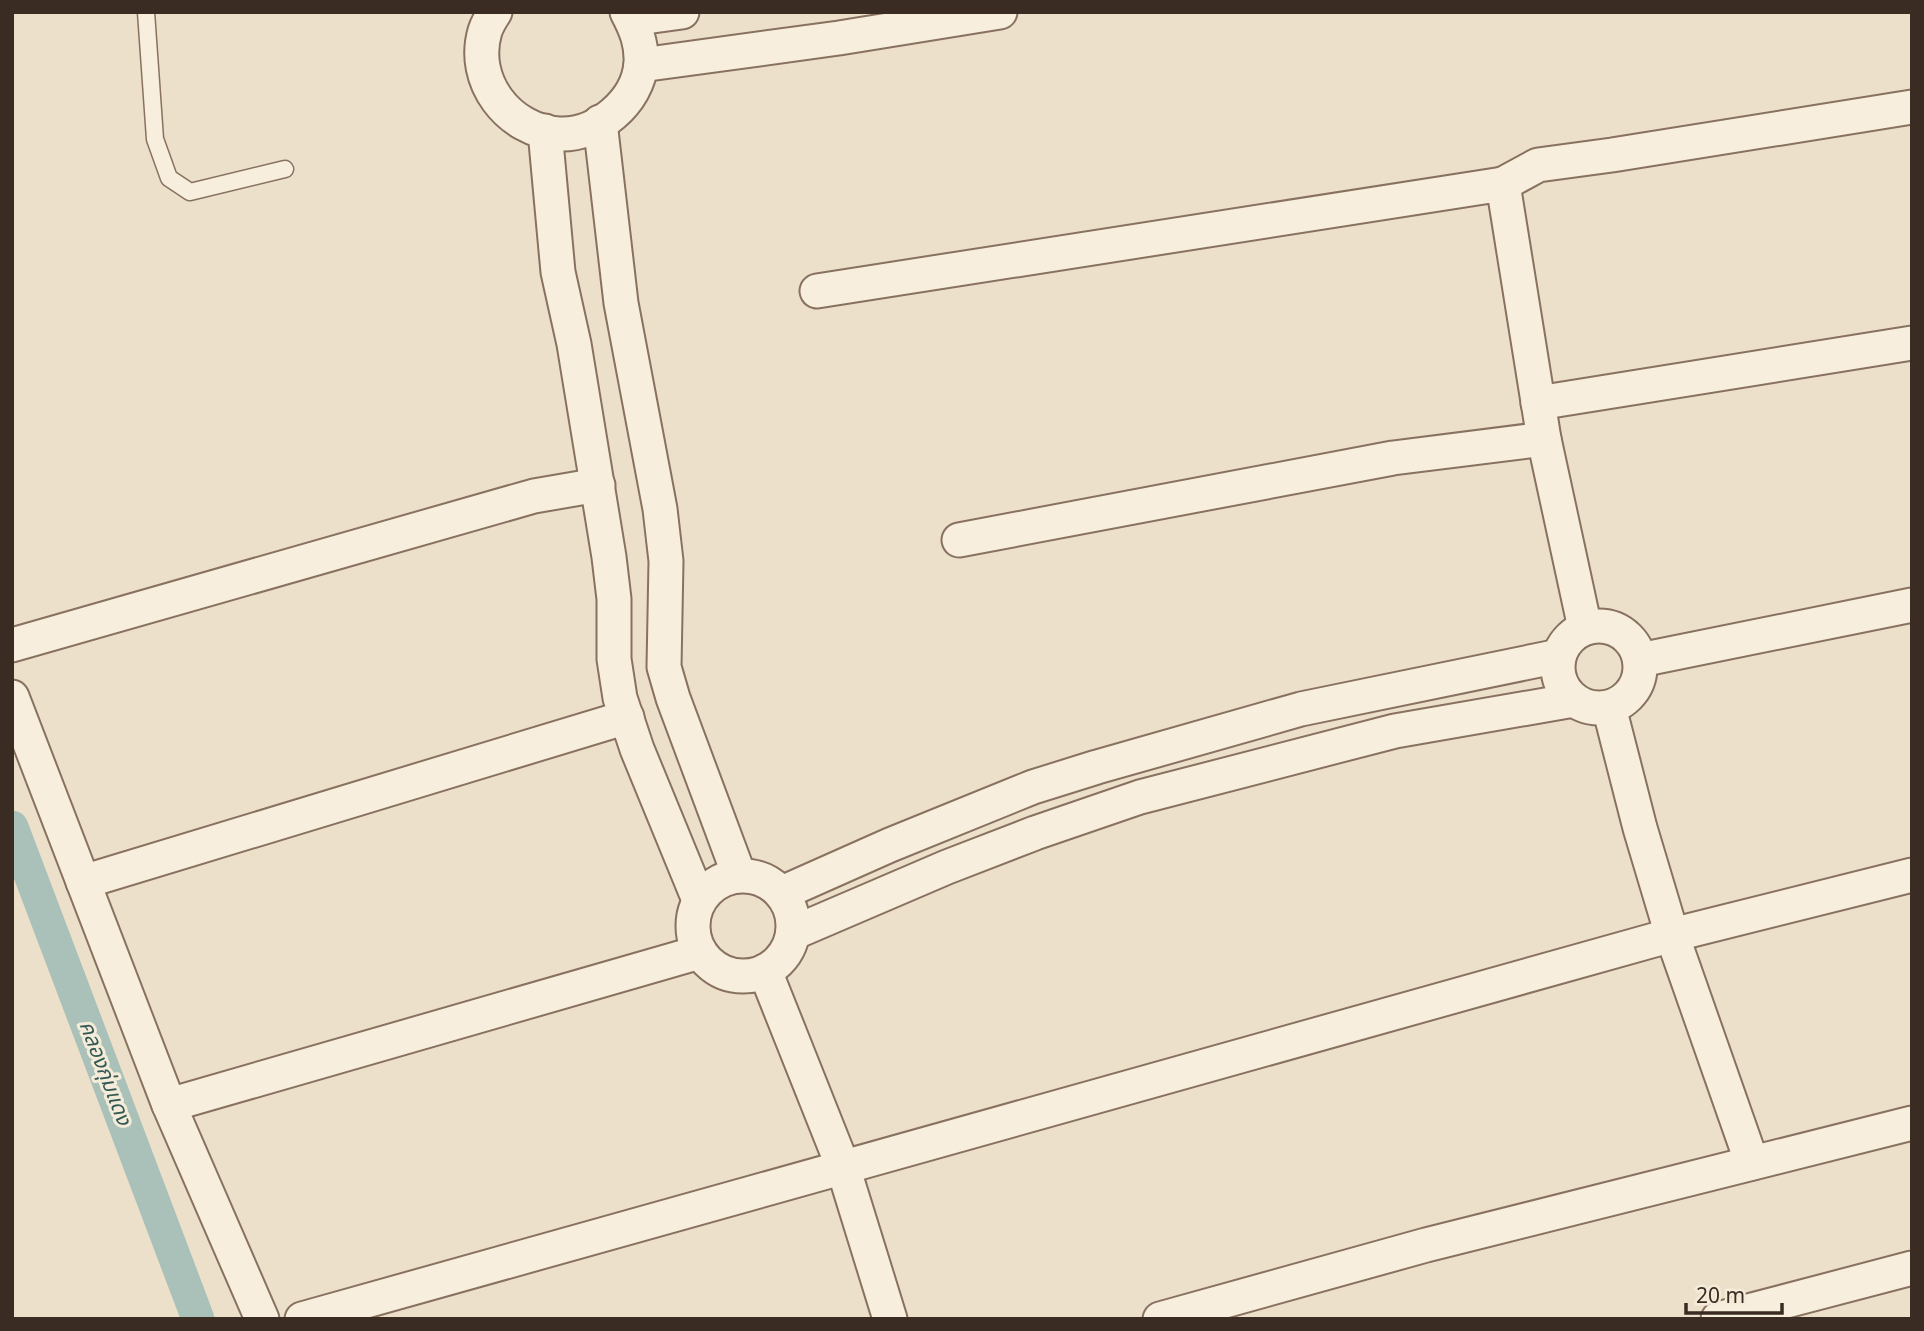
<svg xmlns="http://www.w3.org/2000/svg" width="1924" height="1331" font-family="Georgia,'Noto Sans Thai',serif">
  <rect width="100%" height="100%" fill="#ede0ca"/>
  <g fill="none" stroke-linecap="round" stroke-linejoin="round">
    <path stroke="#aac1b9" stroke-width="33" d="M12,827L198,1319"/>
    <defs>
      <path id="lane" d="M146,12L155,139L169,178L190,192L285,169"/>
      <g id="street">
        <path d="M495,12C491,18 487,25 485,31C470,81 509,131 559,134C597,136 638,102 641,63C642,44 636,29 627,12"/>
        <path d="M631,19L682,12"/>
        <path d="M641,65L839,38L1000,12"/>
        <path d="M600,122L621,303L660,509L666,561L664,667L673,698L739,875"/>
        <path d="M545,131L558,272L574,344L609,557L614,599V659L620,698L637,749L699,900"/>
        <path d="M1503,184L1538,165L1612,155L1912,107"/>
        <path d="M817,291L1503,184L1544,439L1585,628"/>
        <path d="M1538,403L1912,343"/>
        <path d="M959,540L1393,458L1544,439"/>
        <circle cx="1599" cy="667" r="41"/>
        <path d="M12,645L534,496L598,485"/>
        <path d="M1640,660L1912,605"/>
        <path d="M12,697L169,1105L262,1319"/>
        <path d="M1609,707L1640,828L1672,935L1752,1163"/>
        <circle cx="743" cy="926" r="50"/>
        <path d="M83,882L627,717"/>
        <path d="M782,893L890,845L1033,787L1097,767L1301,709L1559,656"/>
        <path d="M793,933L947,867L1035,833L1140,797L1395,731L1574,700"/>
        <path d="M765,971L843,1167L890,1319"/>
        <path d="M169,1105L700,952"/>
        <path d="M302,1319L1672,935L1912,875"/>
        <path d="M1160,1319L1426,1245L1912,1123"/>
        <path d="M1718,1319L1912,1268"/>
      </g>
    </defs>
    <use href="#lane" stroke="#88725f" stroke-width="19"/>
    <use href="#street" stroke="#88725f" stroke-width="37"/>
    <use href="#lane" stroke="#f7eedd" stroke-width="16"/>
    <use href="#street" stroke="#f7eedd" stroke-width="33"/>
  </g>
  <g text-anchor="middle" dominant-baseline="central" stroke-width="6" stroke-linejoin="round" paint-order="stroke">
    <g font-size="21" font-style="italic" fill="#325854" stroke="#f4ebd9">
      <text transform="translate(105 1073) rotate(69)">คลองกุ่มแดง</text>
    </g>
  </g>
  <rect width="1924" height="1331" fill="none" stroke="#3a2c22" stroke-width="28"/>
  <path d="M1686 1303v10h96v-10" fill="none" stroke="#3a2c22" stroke-width="3.5"/>
  <text x="1696" y="1303" font-size="21" fill="#3a2c22" stroke="#f4ebd9" stroke-width="5" paint-order="stroke">20 m</text>
</svg>
